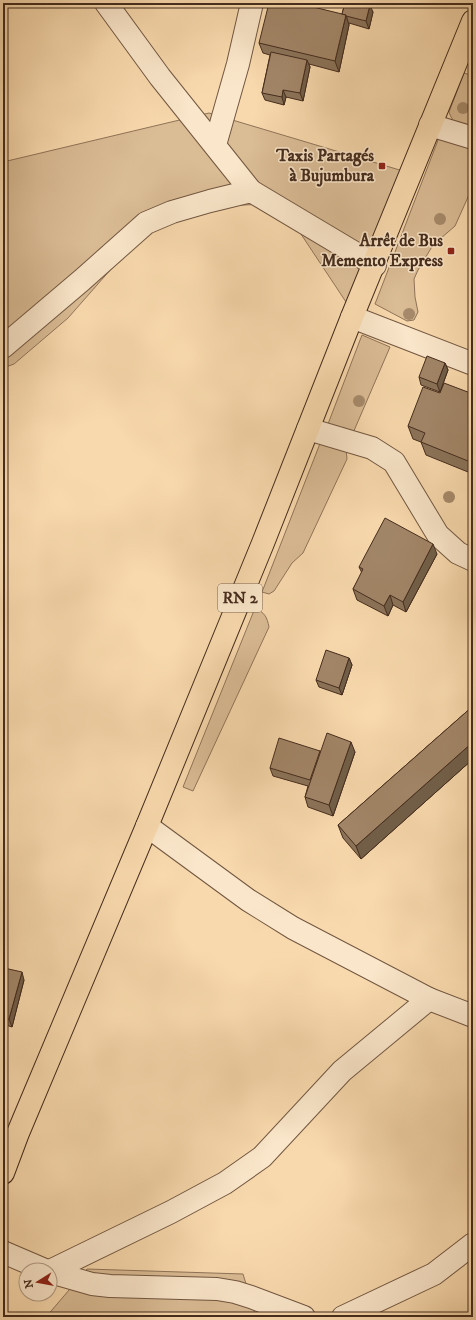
<svg xmlns="http://www.w3.org/2000/svg" width="476" height="1320" font-family="'IM FELL DW Pica',serif">
  <rect width="100%" height="100%" fill="#f8d9ad"/>
  <filter id="stains"><feTurbulence type="fractalNoise" baseFrequency=".005" numOctaves="4"/><feColorMatrix values="0 0 0 0 .2 0 0 0 0 .09 0 0 0 0 .02 0 0 0 .5 -.17"/></filter>
  <radialGradient id="worn" r=".72"><stop offset=".6" stop-color="#630" stop-opacity="0"/><stop offset="1" stop-color="#630" stop-opacity=".3"/></radialGradient>
  <g fill="#dabc95" stroke="#907459">
    <path d="M464,73L473,76V131C461,126 453,125 449,112Z"/>
    <path d="M209,113L403,171L348,305L285,210L266,204L200,207L149,226L68,318L14,364L3,368V162Z"/>
    <path d="M440,135L462,144L473,152V186L455,226L433,245L418,270L414,279L415,297L418,312L414,320L407,321L375,304Z"/>
    <path d="M362,335L390,347L353,433L328,424Z"/>
    <path d="M321,441L346,449L347,459L303,553L292,563L274,591L269,594L262,592Z"/>
    <path d="M255,608C265,613 267,617 269,627L193,791L183,787Z"/>
    <path d="M87,1269L243,1274L256,1317H46Z"/>
  </g>
  <g fill="none" stroke-linecap="round" stroke-linejoin="round">
    <defs>
      <g id="street">
        <path d="M106,3L160,77L251,191"/>
        <path d="M430,125L473,138"/>
        <path d="M215,145L238,64L252,3"/>
        <path d="M352,317L473,364"/>
        <path d="M3,347L82,280L146,223L172,212L210,201L251,191L375,265"/>
        <path d="M308,429L372,448L394,462L438,535L458,553L473,560"/>
        <path d="M147,826L248,900L293,928L429,999L473,1016"/>
        <path d="M3,1252L45,1270"/>
        <path d="M50,1271L171,1212L225,1183L262,1157L342,1071L429,999"/>
        <path d="M50,1272L92,1284L110,1286L217,1289L235,1292L251,1297L304,1317"/>
        <path d="M343,1317L434,1274L473,1244"/>
      </g>
      <path id="primary" d="M3,1173L18,1133L147,826L263,543L352,317L473,21"/>
    </defs>
    <use href="#street" stroke="#725741" stroke-width="24"/>
    <use href="#primary" stroke="#452c1d" stroke-width="24"/>
    <use href="#street" stroke="#fae6ca" stroke-width="22"/>
    <use href="#primary" stroke="#f8d9ad" stroke-width="22"/>
  </g>
  <g fill="#a68a6b">
    <circle cx="463" cy="108" r="6"/>
    <circle cx="440" cy="219" r="6"/>
    <circle cx="409" cy="314" r="6"/>
    <circle cx="359" cy="401" r="6"/>
    <circle cx="449" cy="497" r="6"/>
  </g>
  <g fill="#8b7359" stroke="#452c1d">
    <path d="M345,3H365L373,12L369,29L349,23V25L339,72L309,64L310,67L303,101L286,97L284,105L265,100L262,93L270,55L263,53L259,43L342,14Z"/>
    <path d="M366,3H373V5Z"/>
    <path d="M473,300V316L470,309Z"/>
    <path d="M445,363L448,370L440,392L421,385L419,377Z"/>
    <path d="M440,393L473,394V474L426,455L421,442L413,439L408,426Z"/>
    <path d="M437,554L406,612L393,605L388,616L357,600L353,589L362,573L359,567Z"/>
    <path d="M349,658L352,665L342,695L319,687L316,680Z"/>
    <path d="M473,706V759L361,859L343,838L338,825Z"/>
    <path d="M320,751L355,752L333,816L308,807L305,797L308,786L273,776L270,768Z"/>
    <path d="M3,972L24,980L12,1027L3,1024Z"/>
  </g>
  <g fill="#715e49" stroke="#452c1d">
    <path d="M370,5L373,12L369,29L366,21Z"/>
    <path d="M346,15L349,25L339,72L335,61Z"/>
    <path d="M307,60L310,67L303,101L300,93Z"/>
    <path d="M283,90L286,97L284,105L282,97Z"/>
    <path d="M445,363L448,370L440,392L437,384Z"/>
    <path d="M433,544L437,554L406,612L403,602Z"/>
    <path d="M390,595L393,605L388,616L384,606Z"/>
    <path d="M349,658L352,665L342,695L339,688Z"/>
    <path d="M351,742L355,752L333,816L329,805Z"/>
    <path d="M473,742V759L361,859L356,846Z"/>
    <path d="M22,972L24,980L12,1027L9,1019Z"/>
  </g>
  <g fill="#a28668" stroke="#452c1d">
    <path d="M269,3H297L346,15L335,61L259,43Z"/>
    <path d="M345,3H363L370,5L366,21L346,16V15L342,14Z"/>
    <path d="M271,52L307,60L300,93L283,90L282,97L262,93Z"/>
    <path d="M473,300V310L470,309Z"/>
    <path d="M427,356L445,363L437,384L419,377Z"/>
    <path d="M444,383L473,394V463L421,442L425,433L408,426L423,387L440,393Z"/>
    <path d="M385,518L433,544L403,602L390,595L384,606L353,589L363,569L359,567Z"/>
    <path d="M326,650L349,658L339,688L316,680Z"/>
    <path d="M473,706V742L356,846L338,825Z"/>
    <path d="M327,733L351,742L329,805L305,797Z"/>
    <path d="M279,738L320,751L310,780L270,768Z"/>
    <path d="M4,968L22,972L9,1019L3,1018V972Z"/>
  </g>
  <g fill="#8f2418" stroke="#fae6ca" stroke-width="1.5">
    <rect x="378" y="162" width="8" height="8" rx="2"/>
    <rect x="447" y="247" width="8" height="8" rx="2"/>
  </g>
  <g text-anchor="middle" dominant-baseline="central" stroke-width="3" stroke-linejoin="round" paint-order="stroke">
    <rect fill="#fae6ca" stroke="#7b6451" stroke-width="1" x="218" y="584" width="44" height="28" rx="3"/>
    <g font-size="16" font-weight="bold" fill="#452c1d">
      <text x="240" y="598">RN 2</text>
    </g>
    <g font-size="17" font-weight="bold" fill="#452c1d" stroke="#fae6ca" text-anchor="end">
      <text x="374" y="156">Taxis Partagés<tspan x="374" dy="20">à Bujumbura</tspan></text>
      <text x="443" y="241">Arrêt de Bus<tspan x="443" dy="20">Memento Express</tspan></text>
    </g>
  </g>
  <rect width="476" height="1320" fill="none" stroke="#f8d9ad" stroke-width="16"/>
  <rect x="4" y="4" width="468" height="1312" fill="none" stroke="#452c1d" stroke-width="2"/>
  <rect x="8" y="8" width="460" height="1304" fill="none" stroke="#452c1d"/>
  <g transform="translate(38 1282) rotate(259)"><circle r="19" fill="#fae6ca" stroke="#b29c85"/>
  <path d="M0-3L7 15L0 10L-7 15Z" fill="#8f2418"/>
  <text y="-6" font-size="11" font-weight="bold" text-anchor="middle" fill="#452c1d">N</text>
  </g>
  <rect width="100%" height="100%" filter="url(#stains)"/>
  <rect width="100%" height="100%" fill="url(#worn)"/>
</svg>
